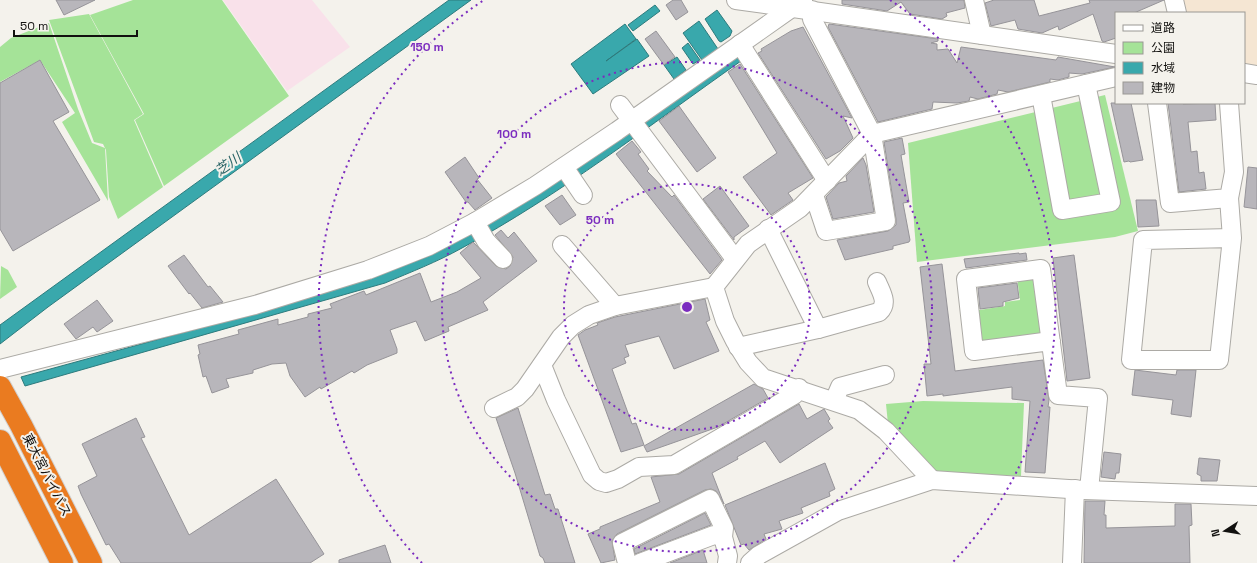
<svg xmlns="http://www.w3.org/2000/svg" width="1257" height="563" font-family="'Space Grotesk','Noto Sans JP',sans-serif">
  <rect width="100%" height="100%" fill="#f4f2ec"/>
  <path fill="#f5e6d3" d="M1178,0H1257V67L1244,65V13H1182Z"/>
  <path fill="#f9e1ea" d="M223,0H312L350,47L287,91Z"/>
  <g fill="#a5e398">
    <path d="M133,0H222L289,96L164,186L135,120L144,114L90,15Z"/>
    <path d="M89,14L143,114L134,120L163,187L118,219L109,197L106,150L103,144L94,142L49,20Z"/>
    <path d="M49,23L78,109L92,143L105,148L108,201L62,122L75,113L40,60L0,82V47L11,38Z"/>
    <path d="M1105,95L1138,231L1115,237L917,262L908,143Z"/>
    <path d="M1,266L8,270L17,287L0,299Z"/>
    <path d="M1033,275L1044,332L1040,336L982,344L973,311L1005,306V302L1020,300L1017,277Z"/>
    <path d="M923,401L1024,403L1021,476L936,473L888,424L886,404Z"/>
  </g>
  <g fill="#39a8ac" stroke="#2d7b7d">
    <path d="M449,0H471L48,307L0,344V325Z"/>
    <path d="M655,5L660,11L633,31L628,25Z"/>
    <path d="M717,10L732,31L730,36L721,42L719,41L705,19Z"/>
    <path d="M699,21L718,49L702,60L683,33Z"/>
    <path d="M625,24L636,39L606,61L637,39L649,56L593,94L571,64Z"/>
    <path d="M688,43L700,60L693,64L682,48Z"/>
    <path d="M736,54L741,61C650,125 560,195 462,248C437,262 411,272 385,283L25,386L21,377L229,320L394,269L424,258L473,233Z"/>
    <path d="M677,57L686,70L674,79L664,65Z"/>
  </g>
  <g fill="#b8b6bb" stroke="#969499">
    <path d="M56,0H95L64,15Z"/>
    <path d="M673,0H681L688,12L676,20L666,5Z"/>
    <path d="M842,0H964L965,8L946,13L947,16L942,19L910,14L901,2L887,11L842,4Z"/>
    <path d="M994,0H1034L1039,16L1090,3L1089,0H1164L1134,13H1116V38L1104,42L1102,41L1093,14L1059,30L1058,26L1042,33L1018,29L1015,20L991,26L985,3Z"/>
    <path d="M829,24L938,39V41L931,43L937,44V50L948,49L957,63L961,47L1056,60L1058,57L1115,67L1082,74L1069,73V77L1058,80L1050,79V82L1008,92L998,90L997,94L978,99L970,97L969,101L957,103L933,102L932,109L878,122L828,27Z"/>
    <path d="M803,27L852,118L843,116L853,138L840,151L826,159L758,53L762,51L761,49L791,31Z"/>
    <path d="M656,31L675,57L664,65L645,39Z"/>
    <path d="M40,60L69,112L53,121L100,200L13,251L0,229V83Z"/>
    <path d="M740,64L813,178L788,193L793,200L771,215L743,177L777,153L728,72Z"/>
    <path d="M1111,103H1131L1143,160L1130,162L1129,161L1124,162Z"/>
    <path d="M1168,103H1183V104L1215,103L1216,120L1188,122L1191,152L1197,151L1199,173L1204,172L1206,189L1179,192Z"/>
    <path d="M679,106L716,158L697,172L659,121Z"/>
    <path d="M902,138L905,154L901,155L909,202L903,203L910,240L909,242L893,246V249L845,260L837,240L888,231L896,225V219L884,142Z"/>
    <path d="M632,141L641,152L638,154L649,169L647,171L672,197L674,195L720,257L722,260L710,274L616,154Z"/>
    <path d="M465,157L479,178L477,179L492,198L475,210L468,202H466L445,172Z"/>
    <path d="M863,158L866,165L874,212L833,219L826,197L839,183L847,181L846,176Z"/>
    <path d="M1248,167L1257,168V209L1244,207Z"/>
    <path d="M720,186L749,226L734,237V240L703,199Z"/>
    <path d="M562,195L576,215L560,225L545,206Z"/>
    <path d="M1136,200H1156L1159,226L1138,227Z"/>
    <path d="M501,230L508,238L514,232L537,261L483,302L488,310L448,327L449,331L425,341L416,321L390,330L397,349V353L367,365L354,373L352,371L321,389L320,387L305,397L290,376L286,363L272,364L253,370V373L226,379L229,387L212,393L206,376L203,377L198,355L200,354L198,345L239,334L238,330L278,319V325L308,317V314L332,308L330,304L364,291L366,295L420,273L431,302L457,292L481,278L460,253L473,242L496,266L506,269L510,266L513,257L495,235Z"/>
    <path d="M1019,253V254L1026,253L1027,260L966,268L964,259Z"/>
    <path d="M184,255L208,287L210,286L223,302L202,308L190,293L189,294L168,266Z"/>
    <path d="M1074,255L1090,378L1067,381L1053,258Z"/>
    <path d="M942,264L955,371L1043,360L1049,400L1048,407H1050L1045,473L1025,472L1030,401L1012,399V387L943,396V394L927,396L924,364H931L920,267Z"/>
    <path d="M1017,283L1019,298L1003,302V306L980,309L978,288Z"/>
    <path d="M705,299L710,320L706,322L719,351L674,369L659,336L625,345L629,356L624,358L626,363L612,369L632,424L636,423L644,445L621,452L578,335L585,330L598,325L597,323L615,317Z"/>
    <path d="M97,300L113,321L97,332L93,327L76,339L64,324Z"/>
    <path d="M1135,370L1176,375L1177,370H1196L1191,417L1171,414L1173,400L1132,395Z"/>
    <path d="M754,384L763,389L768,398L718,427L647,452L644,446Z"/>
    <path d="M799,404L807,419L824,409L830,419L828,421L833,428L780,463L765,441L737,457L738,459L712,473L724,504L716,491L711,489L705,490L617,534L612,541L615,560L601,563L588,534L600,529V527L660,502L651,477L679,474Z"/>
    <path d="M518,408L545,495L550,494L555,509H558L575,563H545L543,558L540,556L515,473L496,418Z"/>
    <path d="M136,418L145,437L141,438L189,535L276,479L324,554L310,563H121L109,544L106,545L81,494L78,486L97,476L82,444Z"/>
    <path d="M1104,452L1121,454L1119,473H1116L1115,479L1101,477Z"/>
    <path d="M1199,458L1220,460L1217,481H1201V476L1197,474Z"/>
    <path d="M825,463L835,489L829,492L830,496L801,508L803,513L779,521L782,529L764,534L766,539L749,550L744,544L741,545L725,505Z"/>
    <path d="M1085,501H1105L1104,515H1106V528L1175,526V504H1191L1192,525L1189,526L1190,563H1084Z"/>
    <path d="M705,513L711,525L635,554L634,549Z"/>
    <path d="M385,545L391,563H339V560Z"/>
    <path d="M703,550L707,563H670Z"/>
  </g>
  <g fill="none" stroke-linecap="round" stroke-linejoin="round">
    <defs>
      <g id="minor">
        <path d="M736,0L1116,54"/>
        <path d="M974,0L982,35"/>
        <path d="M1174,0L1177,13"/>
        <path d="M812,10V19L872,134L886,221L826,231L814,195"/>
        <path d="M740,44L827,181"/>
        <path d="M1244,73L1257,75"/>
        <path d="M1041,95L1062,210L1111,202L1086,84"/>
        <path d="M1157,103L1170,203L1229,198L1234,172L1229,103"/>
        <path d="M620,105L735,259"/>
        <path d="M564,167L583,195"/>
        <path d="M1229,198L1232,238L1219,360H1131L1143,240L1232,238"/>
        <path d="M475,222L486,241L503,259"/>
        <path d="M768,229L818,329"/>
        <path d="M562,245L615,306"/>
        <path d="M1051,341L974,351L966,279L1041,269L1058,395L1098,398L1089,490"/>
        <path d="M738,347L818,329L879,312C889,303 881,292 877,282"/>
        <path d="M542,365L556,400L592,475L599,481L606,483L618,479L639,467L674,465L794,395L799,388"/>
        <path d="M0,369L255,305L368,270L429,246L475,222L535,186L617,131L803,0"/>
        <path d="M834,401L840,387L885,375"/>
        <path d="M494,408L517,397L525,389L561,337L573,325L589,315L615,306L714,287"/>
        <path d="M932,480L886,431L859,410L763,378L748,362L735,341L725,321L714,287L748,244L800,208L872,134L1116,77"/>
        <path d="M627,563L622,543L710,499L724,528L723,537L728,556L727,563"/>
        <path d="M640,563L714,535L723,537"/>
        <path d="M750,563L759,555L838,511L932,480L1084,490L1257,496"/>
        <path d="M1072,563L1075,489"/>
      </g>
      <g id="highway">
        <path d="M0,387L21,425L91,563"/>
        <path d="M0,441L62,563"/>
      </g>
    </defs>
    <use href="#minor" stroke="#acaaa5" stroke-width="20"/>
    <use href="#highway" stroke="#d0cfcf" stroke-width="24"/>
    <use href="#minor" stroke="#fff" stroke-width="18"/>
    <use href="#highway" stroke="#ea7b20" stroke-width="22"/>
  </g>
  <g fill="none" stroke="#7b2cbf" stroke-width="2" stroke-dasharray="2 4">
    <circle cx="687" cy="307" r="123"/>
    <circle cx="687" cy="307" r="245"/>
    <path d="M422 563A368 368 0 0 1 484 0M890 0A368 368 0 0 1 952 563"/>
  </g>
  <g text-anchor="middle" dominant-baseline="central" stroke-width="4" stroke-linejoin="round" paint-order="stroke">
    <g font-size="13" fill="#12110f" stroke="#f4f2ec">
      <text transform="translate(47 475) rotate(63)">東大宮バイパス</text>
    </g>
    <g font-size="14" font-style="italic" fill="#276264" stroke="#f4f2ec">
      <text transform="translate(228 164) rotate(-36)">芝川</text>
    </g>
  </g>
  <circle cx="687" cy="307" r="6" fill="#7b2cbf" stroke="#f4f2ec" stroke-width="2"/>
  <g font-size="12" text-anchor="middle" font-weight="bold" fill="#7b2cbf" stroke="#f4f2ec" stroke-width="4" stroke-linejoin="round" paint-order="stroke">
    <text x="427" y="51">150 m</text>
    <text x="514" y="138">100 m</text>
    <text x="600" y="224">50 m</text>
  </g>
  <rect x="1115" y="12" width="130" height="92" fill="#f4f2ec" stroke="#9a9894"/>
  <rect x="1123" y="25" width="20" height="6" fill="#ffffff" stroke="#9a9894"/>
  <text x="1151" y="32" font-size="12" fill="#12110f">道路</text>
  <rect x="1123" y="42" width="20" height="12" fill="#a5e398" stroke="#9a9894"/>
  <text x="1151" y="52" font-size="12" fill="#12110f">公園</text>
  <rect x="1123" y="62" width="20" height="12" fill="#39a8ac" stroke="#9a9894"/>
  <text x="1151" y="72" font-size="12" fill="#12110f">水域</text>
  <rect x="1123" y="82" width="20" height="12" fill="#b8b6bb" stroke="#9a9894"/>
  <text x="1151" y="92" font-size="12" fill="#12110f">建物</text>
  <g transform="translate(1225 531) rotate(258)" stroke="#f4f2ec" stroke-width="3" paint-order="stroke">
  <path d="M0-3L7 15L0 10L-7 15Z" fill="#12110f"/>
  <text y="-6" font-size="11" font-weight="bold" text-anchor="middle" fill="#12110f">N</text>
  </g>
  <path d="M14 30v6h123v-6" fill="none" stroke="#12110f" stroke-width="2"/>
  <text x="20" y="30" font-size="12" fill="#12110f" stroke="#f4f2ec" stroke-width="3" paint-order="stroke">50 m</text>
</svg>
